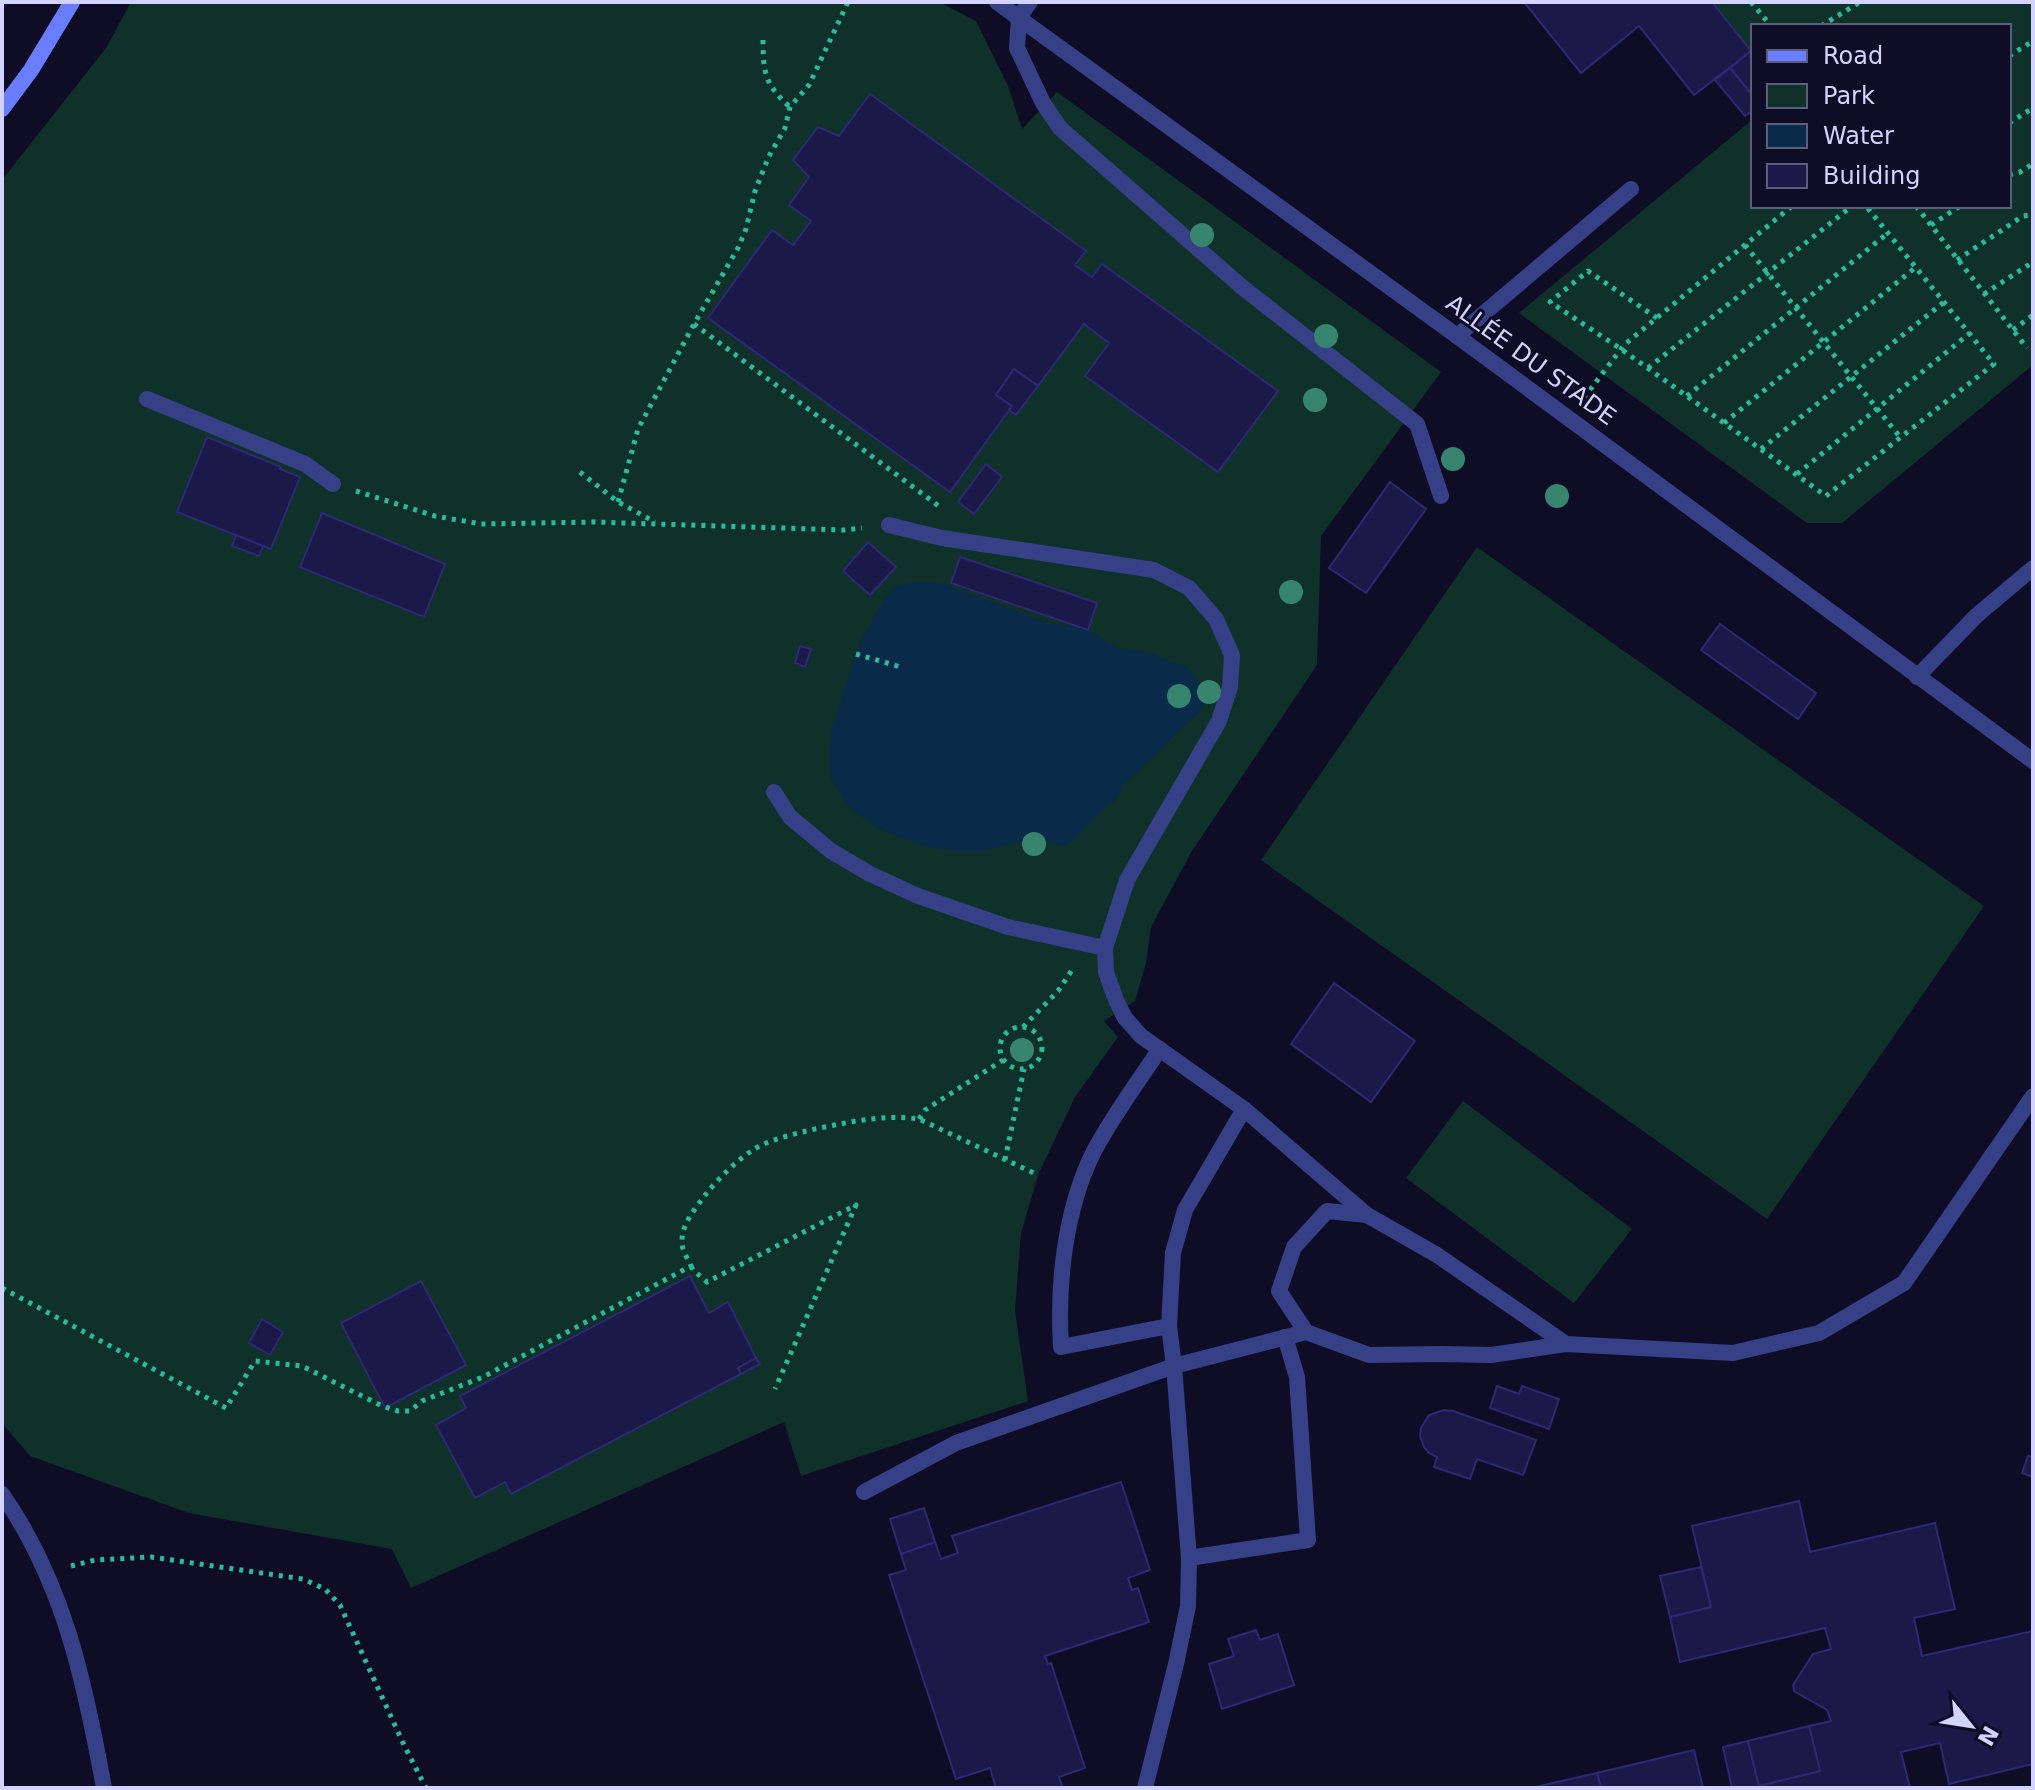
<svg xmlns="http://www.w3.org/2000/svg" width="2035" height="1790" font-family="'DejaVu Sans',sans-serif">
  <rect width="100%" height="100%" fill="#0e0d25"/>
  <g fill="#10302a">
    <path d="M131,2H939L976,21L1008,86L1022,129L1057,92L1441,372L1321,536L1317,665L1192,851L1151,927L1146,963L1135,1001L1104,1021L1118,1037L1075,1097L1038,1175L1021,1233L1015,1311L1028,1401L801,1476L784,1422L411,1588L392,1549L189,1513L30,1456L2,1423V180L106,48Z"/>
    <path d="M1711,2H2033V365L1842,523H1807L1519,313L1753,119V206H2009V26H1753V53Z"/>
    <path d="M1477,547L1984,906L1767,1219L1261,860Z"/>
    <path d="M1463,1101L1632,1229L1574,1303L1406,1178Z"/>
  </g>
  <path fill="#092b49" d="M913,582H937L1048,623L1088,630L1117,648L1150,653L1189,668L1202,687L1203,708L1123,785L1117,799L1102,810L1074,840L1063,846L1033,838L983,851H957L928,847L879,829L847,806L830,776L829,754L832,728L859,645L884,599L896,587Z"/>
  <g fill="#1a1947" stroke="#2c2975" stroke-width="2">
    <path d="M1524,2H1712L1751,51L1694,95L1639,26L1581,73Z"/>
    <path d="M1751,51L1753,53V96L1730,68Z"/>
    <path d="M1730,68L1753,96V110L1745,116L1715,80Z"/>
    <path d="M870,94L1086,251L1075,265L1092,277L1102,264L1278,391L1218,472L1085,376L1109,343L1084,324L1038,386L1014,369L996,395L1012,406L950,492L708,318L772,230L793,245L811,221L789,205L809,177L793,160L818,127L839,136Z"/>
    <path d="M1014,369L1038,386L1016,415L1009,410L1012,406L996,395Z"/>
    <path d="M207,437L281,467L280,469L300,477L271,549L177,512Z"/>
    <path d="M986,464L1002,477L974,514L958,502Z"/>
    <path d="M1390,482L1426,509L1366,593L1329,568Z"/>
    <path d="M322,513L445,564L424,617L300,567Z"/>
    <path d="M236,535L263,546L259,556L232,546Z"/>
    <path d="M868,542L896,567L870,595L843,571Z"/>
    <path d="M960,557L1097,603L1088,630L951,583Z"/>
    <path d="M1720,624L1816,693L1798,719L1701,650Z"/>
    <path d="M800,646L811,649L805,667L795,663Z"/>
    <path d="M1334,983L1415,1041L1371,1102L1291,1044Z"/>
    <path d="M690,1276L709,1313L728,1302L756,1358L738,1368L741,1374L511,1494L505,1482L475,1498L436,1425L466,1408L460,1396Z"/>
    <path d="M421,1281L466,1365L385,1408L341,1323Z"/>
    <path d="M262,1319L283,1332L270,1355L249,1343Z"/>
    <path d="M756,1358L760,1364L741,1374L738,1368Z"/>
    <path d="M1497,1386L1519,1394L1522,1386L1559,1399L1549,1429L1490,1408Z"/>
    <path d="M1444,1410L1453,1411L1536,1440L1523,1475L1477,1459L1470,1479L1434,1467L1437,1457L1429,1453L1424,1447L1420,1436L1421,1428L1429,1415Z"/>
    <path d="M2028,1456L2033,1457V1477L2022,1473Z"/>
    <path d="M1121,1482L1150,1570L1128,1578L1132,1590L1138,1588L1149,1622L1045,1656L1048,1664L1051,1663L1085,1768L1059,1777L1063,1788H996L990,1768L956,1779L889,1575L906,1570L901,1554L935,1542L941,1559L958,1553L952,1536Z"/>
    <path d="M1799,1501L1810,1552L1935,1523L1955,1609L1914,1618L1922,1656L2033,1631V1764L1949,1784L1940,1743L1901,1752L1910,1788H1732L1723,1747L1748,1741L1759,1786L1820,1771L1809,1726L1831,1721L1827,1710L1794,1691L1793,1685L1813,1654L1831,1649L1825,1628L1680,1662L1670,1617L1711,1607L1692,1526Z"/>
    <path d="M924,1508L935,1542L901,1554L890,1519Z"/>
    <path d="M1701,1567L1711,1607L1670,1617L1660,1576Z"/>
    <path d="M1256,1630L1260,1640L1278,1634L1294,1685L1222,1709L1209,1664L1234,1656L1228,1639Z"/>
    <path d="M1809,1726L1820,1771L1759,1786L1748,1741Z"/>
    <path d="M1694,1750L1703,1788H1601L1597,1773Z"/>
    <path d="M1597,1773L1601,1788H1531Z"/>
  </g>
  <g fill="none" stroke-linecap="round" stroke-linejoin="round">
    <g stroke="#29bc9c" stroke-width="5" stroke-dasharray="4 6" stroke-linecap="butt">
      <path d="M1751,2L1771,26"/>
      <path d="M1821,26L1860,2"/>
      <path d="M763,40C763,72 765,85 790,107"/>
      <path d="M2009,56L2033,41"/>
      <path d="M2009,123L2033,108"/>
      <path d="M2009,175L2020,172L2033,164"/>
      <path d="M1916,206L2027,348"/>
      <path d="M1931,225L1960,206"/>
      <path d="M1745,245L1900,437"/>
      <path d="M1957,260L2023,216L2033,215"/>
      <path d="M1984,294L2033,262"/>
      <path d="M1657,318L1588,271L1550,302L1621,349L1826,496L1994,364L1866,206"/>
      <path d="M694,324L940,507"/>
      <path d="M2013,330L2033,315"/>
      <path d="M1648,368L1852,206"/>
      <path d="M1687,396L1888,233"/>
      <path d="M1584,398L1624,345L1792,206"/>
      <path d="M1724,423L1916,267"/>
      <path d="M1761,449L1944,302"/>
      <path d="M580,472L618,502L655,522"/>
      <path d="M1797,474L1970,333"/>
      <path d="M356,491L435,516L481,524L594,522L844,530L862,528"/>
      <path d="M618,502L638,429L694,324L738,248L746,229L755,191L769,156L785,128L790,107L809,85L848,2"/>
      <path d="M856,654L904,668"/>
      <path d="M1023,1027L1058,991L1074,967"/>
      <circle cx="1021" cy="1048" r="21"/>
      <path d="M919,1119L925,1110L1003,1060"/>
      <path d="M1005,1160L1024,1069"/>
      <path d="M691,1266L693,1270L707,1282L856,1205L775,1389"/>
      <path d="M2,1288L226,1408L255,1361L302,1366L382,1406L398,1411H410L422,1401L483,1377L691,1266C688,1259 682,1250 682,1243C681,1224 696,1208 706,1194C719,1178 738,1159 756,1148C774,1138 795,1134 815,1129C850,1122 883,1114 919,1119L1038,1175"/>
      <path d="M71,1566L95,1560L151,1557L303,1579L325,1589L340,1605L404,1745L426,1788"/>
    </g>
    <g stroke="#364087" stroke-width="16">
      <path d="M1019,17L1017,48L1043,103L1060,128L1242,287L1417,424L1441,496"/>
      <path d="M1457,336L1631,189"/>
      <path d="M147,399L305,464L333,484"/>
      <path d="M889,525L942,538L1154,570L1189,588L1216,619L1232,655L1230,687L1219,721L1127,880L1105,948"/>
      <path d="M774,792L790,817L831,851L870,874L918,896L1008,927L1105,948L1106,972L1116,1000L1125,1018L1141,1036L1244,1109L1367,1215"/>
      <path d="M1160,1049C1137,1083 1112,1117 1093,1153C1065,1210 1057,1284 1061,1347L1169,1326L1174,1366L1306,1332"/>
      <path d="M1169,1326L1173,1253L1185,1210L1244,1109"/>
      <path d="M864,1492L956,1443L1174,1366L1189,1558L1308,1540L1297,1377L1285,1337"/>
      <path d="M1145,1788L1176,1664L1188,1606L1189,1558"/>
    </g>
    <g stroke="#364087" stroke-width="16">
      <path d="M997,2L1457,336L2033,761"/>
      <path d="M1019,17L1030,2"/>
      <path d="M1917,677L1976,616L2033,568"/>
      <path d="M1566,1344L1437,1255L1367,1215L1327,1211L1294,1247L1279,1291L1306,1332L1369,1355L1442,1354L1491,1355L1566,1344L1733,1353L1819,1333L1904,1283L2033,1096"/>
      <path d="M2,1494C64,1583 85,1683 104,1788"/>
    </g>
    <path stroke="#697dff" stroke-width="16" d="M2,109L31,70L72,2"/>
  </g>
  <g fill="#37846f">
    <circle cx="1202" cy="235" r="12"/>
    <circle cx="1326" cy="336" r="12"/>
    <circle cx="1315" cy="400" r="12"/>
    <circle cx="1453" cy="459" r="12"/>
    <circle cx="1557" cy="496" r="12"/>
    <circle cx="1291" cy="592" r="12"/>
    <circle cx="1209" cy="692" r="12"/>
    <circle cx="1179" cy="696" r="12"/>
    <circle cx="1034" cy="844" r="12"/>
    <circle cx="1022" cy="1050" r="12"/>
  </g>
  <g text-anchor="middle" dominant-baseline="central" stroke-width="6" stroke-linejoin="round" paint-order="stroke">
    <g font-size="24" fill="#d2d4ff" stroke="#0e0d25">
      <text transform="translate(1531 360) rotate(36)">ALLÉE DU STADE</text>
    </g>
  </g>
  <rect width="2035" height="1790" fill="none" stroke="#d2d4ff" stroke-width="8"/>
  <rect x="1751" y="24" width="260" height="184" fill="#0e0d25" stroke="#5c5d7c" stroke-width="2"/>
  <rect x="1767" y="50" width="40" height="12" fill="#697dff" stroke="#5c5d7c" stroke-width="2"/>
  <text x="1823" y="64" font-size="24" fill="#d2d4ff">Road</text>
  <rect x="1767" y="84" width="40" height="24" fill="#10302a" stroke="#5c5d7c" stroke-width="2"/>
  <text x="1823" y="104" font-size="24" fill="#d2d4ff">Park</text>
  <rect x="1767" y="124" width="40" height="24" fill="#092b49" stroke="#5c5d7c" stroke-width="2"/>
  <text x="1823" y="144" font-size="24" fill="#d2d4ff">Water</text>
  <rect x="1767" y="164" width="40" height="24" fill="#1a1947" stroke="#5c5d7c" stroke-width="2"/>
  <text x="1823" y="184" font-size="24" fill="#d2d4ff">Building</text>
  <g transform="translate(1971 1726) rotate(120)" stroke="#0e0d25" stroke-width="6" paint-order="stroke">
  <path d="M0-6L14 30L0 20L-14 30Z" fill="#d2d4ff"/>
  <text y="-12" font-size="22" font-weight="bold" text-anchor="middle" fill="#d2d4ff">N</text>
  </g>
</svg>
